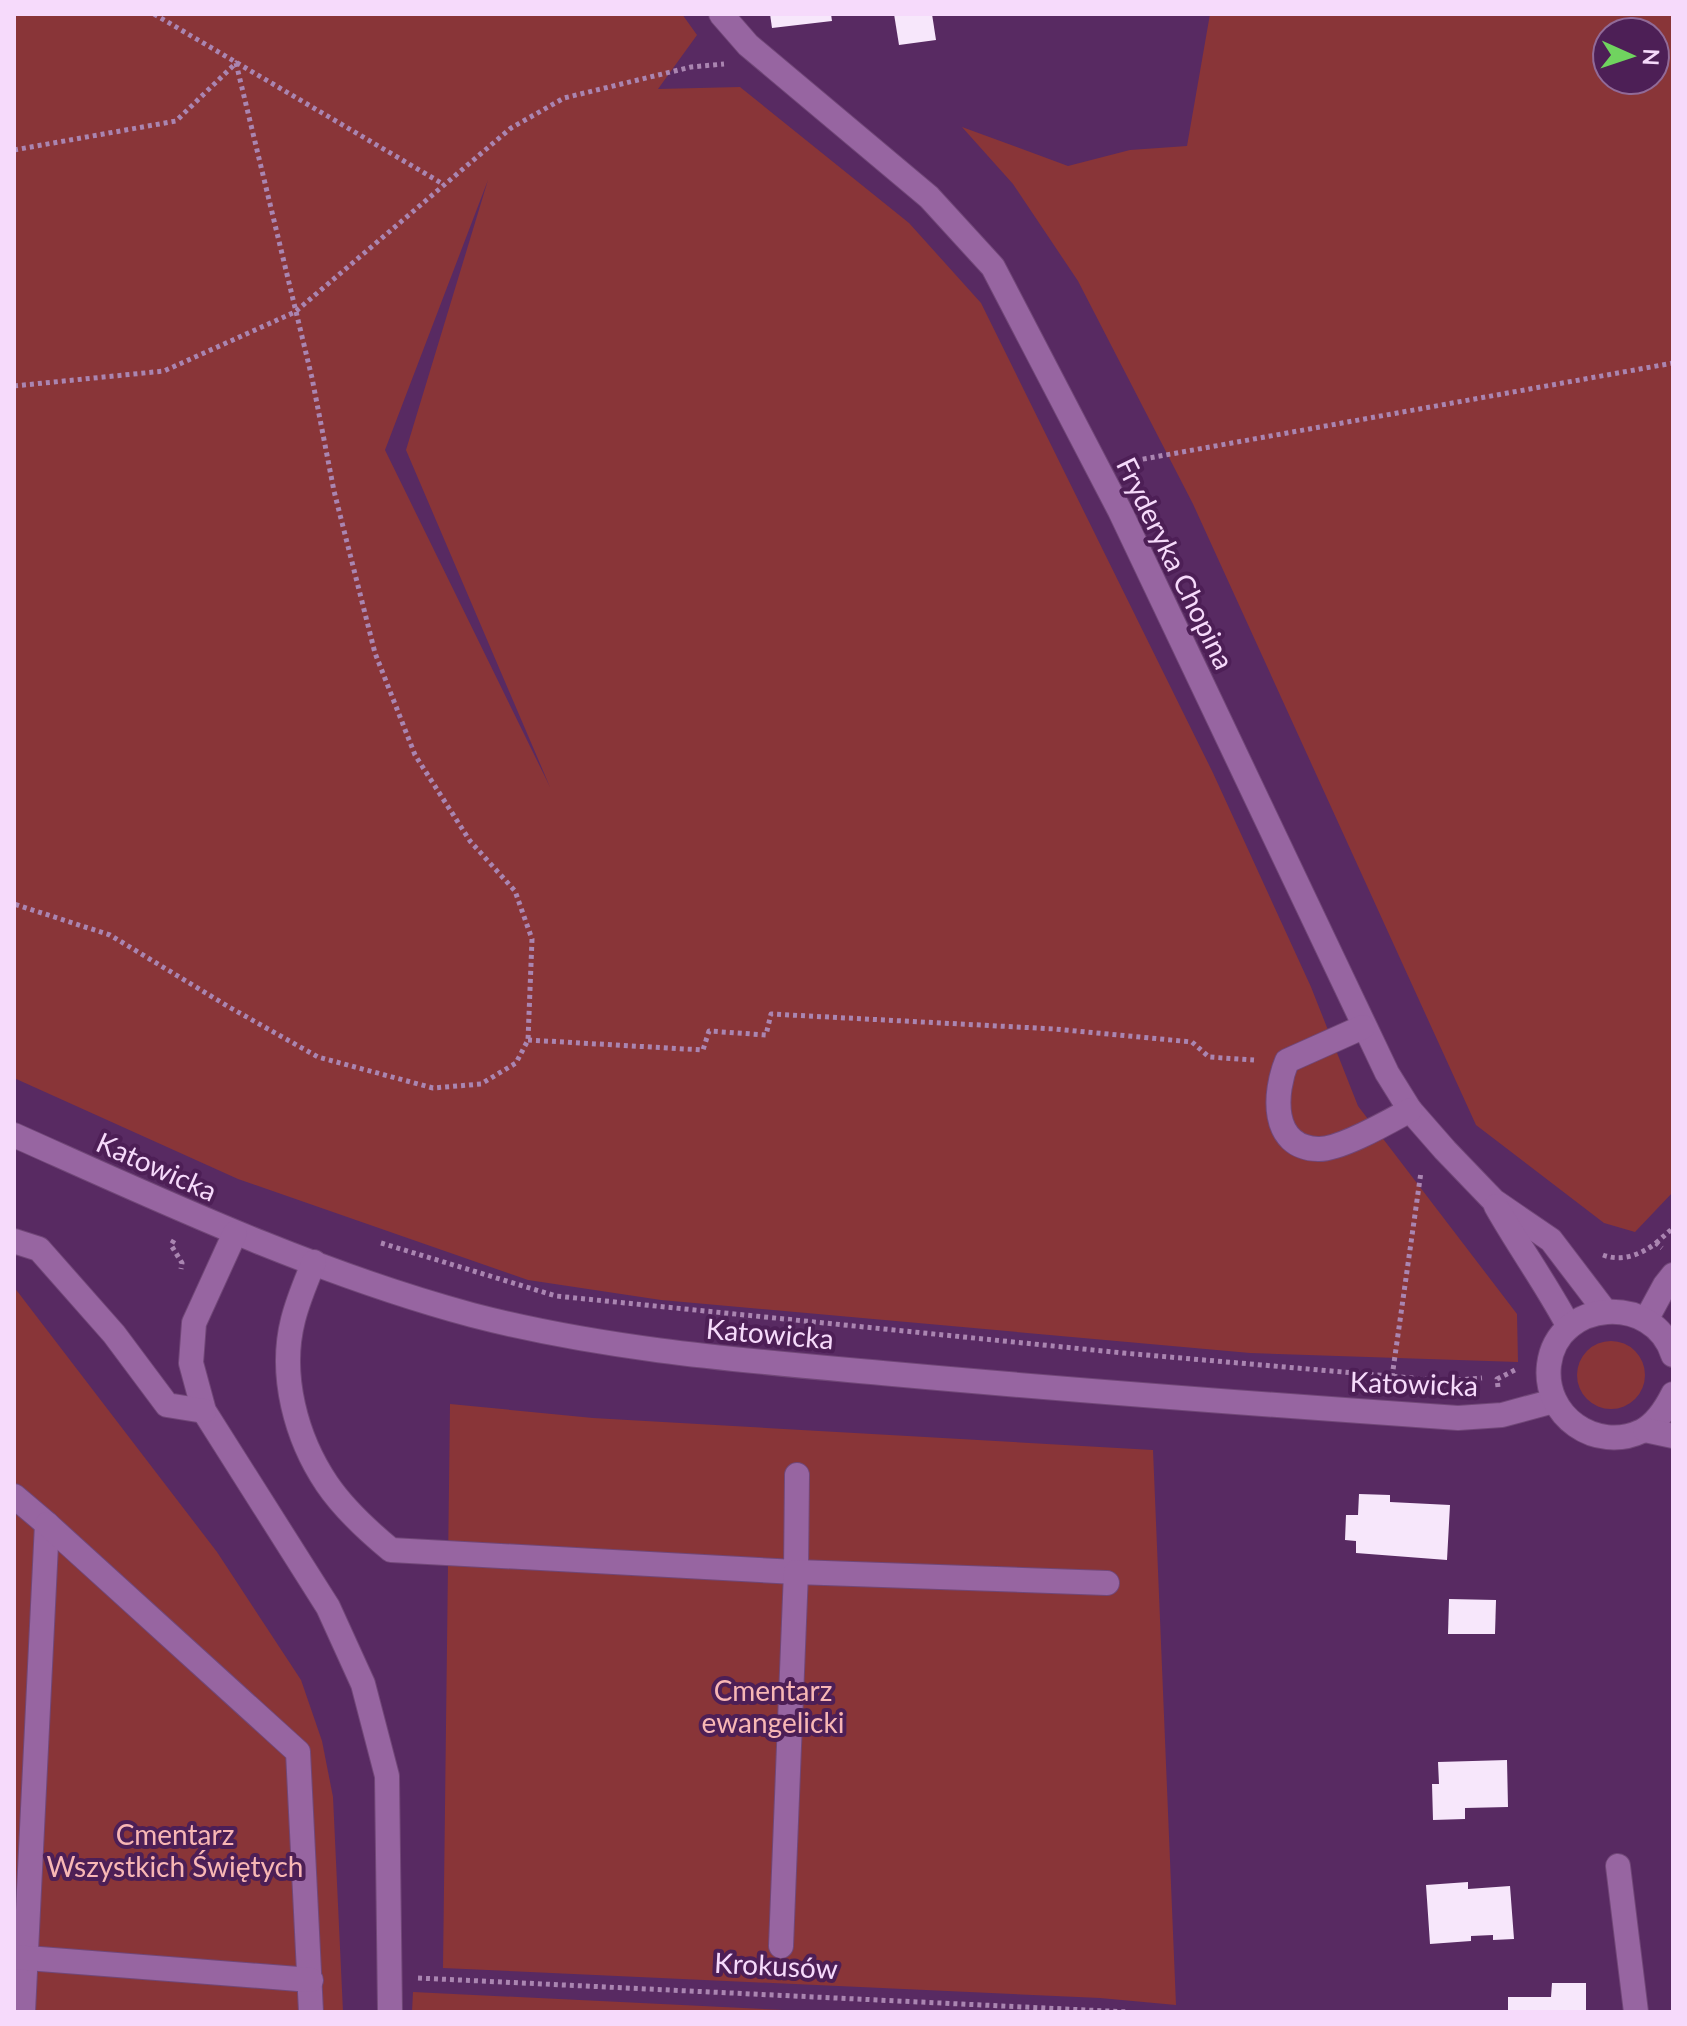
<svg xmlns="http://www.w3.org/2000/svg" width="1687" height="2026" font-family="Lato,sans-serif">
  <rect width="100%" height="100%" fill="#582a62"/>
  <g fill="#893538" fill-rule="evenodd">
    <path d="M14,14H682L697,35L658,89L740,87L909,223L981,303L1213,773L1311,987L1358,1106L1517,1314L1518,1362L1250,1353L661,1300L528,1280L238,1179L14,1078ZM488,180L406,450L550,787L385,450Z"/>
    <path d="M1210,14H1673V1192L1635,1232L1604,1223L1476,1125L1193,504L1078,281L1013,184L962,127L1068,166L1130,150L1187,146ZM1655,32V80H1607V32Z"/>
    <path d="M14,1287L217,1552L301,1680L322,1741L333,1797L343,2012H14Z"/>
    <circle cx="1611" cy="1375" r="34"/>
    <path d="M450,1404L593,1418L1153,1450L1176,2005L1100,1998L443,1968Z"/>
    <path d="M413,1992L826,2012H412Z"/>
  </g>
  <g fill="#f7e7fb">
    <path d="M770,14H831L832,21L772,28Z"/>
    <path d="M894,14H932L936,40L899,45Z"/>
    <path d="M1359,1494L1390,1495V1502L1450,1505L1447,1560L1356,1553V1541L1345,1540L1346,1515H1358Z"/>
    <path d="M1449,1599L1496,1600L1495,1634H1448Z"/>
    <path d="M1507,1760L1508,1807L1465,1808V1819L1433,1820L1432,1784H1439L1438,1762Z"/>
    <path d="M1468,1882V1889L1510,1886L1514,1939L1493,1940V1935L1471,1936V1941L1430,1944L1426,1885Z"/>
    <path d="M1552,1983H1586V2012H1508V1997H1551Z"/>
  </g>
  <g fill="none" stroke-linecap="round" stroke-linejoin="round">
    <defs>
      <g id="minor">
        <path d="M721,14L748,45L929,197L993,267L1120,511L1387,1073L1410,1110L1445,1150L1494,1201L1551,1240L1605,1311"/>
        <path d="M1363,1027L1287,1061C1274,1092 1270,1148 1318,1149C1340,1150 1390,1121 1410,1110"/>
        <path d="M14,1135C164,1202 313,1272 472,1315C610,1351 752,1361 893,1374C1081,1391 1270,1405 1458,1418L1502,1415L1554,1401"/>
        <path d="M1496,1206C1519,1247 1547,1285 1569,1327"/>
        <path d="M235,1233L194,1323L191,1363L204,1411L328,1607L363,1684L387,1776L390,2012"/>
        <path d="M14,1241L39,1249L114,1334L167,1405L204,1411"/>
        <path d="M314,1262C306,1281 298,1300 293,1320C279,1375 296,1438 327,1484C344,1509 368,1531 391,1550L796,1572L797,1475"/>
        <path d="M1646,1320L1665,1285L1673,1275"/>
        <path d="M1673,1355C1654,1293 1557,1299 1549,1365C1543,1416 1596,1453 1642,1431C1657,1423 1666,1408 1673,1394"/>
        <path d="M1645,1430L1673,1436"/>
        <path d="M14,1496L47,1524L23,2012"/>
        <path d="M47,1524L298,1752L311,2012"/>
        <path d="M1618,1866L1636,2012"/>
        <path d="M781,1946L796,1572L1107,1583"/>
        <path d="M14,1957L311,1980"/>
      </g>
    </defs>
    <use href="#minor" stroke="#714778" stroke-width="26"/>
    <g stroke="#aa85b1" stroke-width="5" stroke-dasharray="4 4" stroke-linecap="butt">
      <path d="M154,14L443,184"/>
      <path d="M14,150L176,121L236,63L312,378L334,491L375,653L415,755L470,841L515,891L532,939L528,1040L516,1063L481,1084L433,1088L318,1057L229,1007L110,935L14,904"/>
      <path d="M14,386L164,371L295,312L511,128L564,98L691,67L724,64"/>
      <path d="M1127,462L1673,363"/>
      <path d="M528,1040L703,1050L709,1031L766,1035L771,1014L1055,1029L1192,1042L1209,1057L1254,1060"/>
      <path d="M174,1240L171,1245L182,1263L181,1269"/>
      <path d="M381,1243L556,1296L1123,1353L1447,1381L1482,1378"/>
      <path d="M1656,1243L1673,1228"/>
      <path d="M1603,1255C1622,1262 1640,1255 1656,1243L1662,1248"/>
      <path d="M1392,1377L1421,1172"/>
      <path d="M1498,1387L1497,1379L1517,1369"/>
      <path d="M418,1978L1128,2012"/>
    </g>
    <use href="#minor" stroke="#9765a1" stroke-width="24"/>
  </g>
  <g text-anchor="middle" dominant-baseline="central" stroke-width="8" stroke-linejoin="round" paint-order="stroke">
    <g font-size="28" fill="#f6dafb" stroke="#4d1f56">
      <text transform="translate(1176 563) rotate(64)">Fryderyka Chopina</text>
      <text transform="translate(157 1166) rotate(24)">Katowicka</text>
      <text transform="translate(770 1333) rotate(5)">Katowicka</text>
      <text transform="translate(1414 1383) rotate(2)">Katowicka</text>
      <text transform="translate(776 1965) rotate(3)">Krokusów</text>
    </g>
    <g font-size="28" fill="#f8b7b5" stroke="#4d1f56">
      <text x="773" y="1690">Cmentarz<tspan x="773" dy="32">ewangelicki</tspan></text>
      <text x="175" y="1834">Cmentarz<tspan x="175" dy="32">Wszystkich Świętych</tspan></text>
    </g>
  </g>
  <rect width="1687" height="2026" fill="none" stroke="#f6dafb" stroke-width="32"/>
  <g transform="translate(1631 56) rotate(93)"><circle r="38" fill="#4d1f56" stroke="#916a98" stroke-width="2"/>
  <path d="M0-6L14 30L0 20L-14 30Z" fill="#70d35f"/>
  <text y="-12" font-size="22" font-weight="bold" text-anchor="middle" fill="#f6dafb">N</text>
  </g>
</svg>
